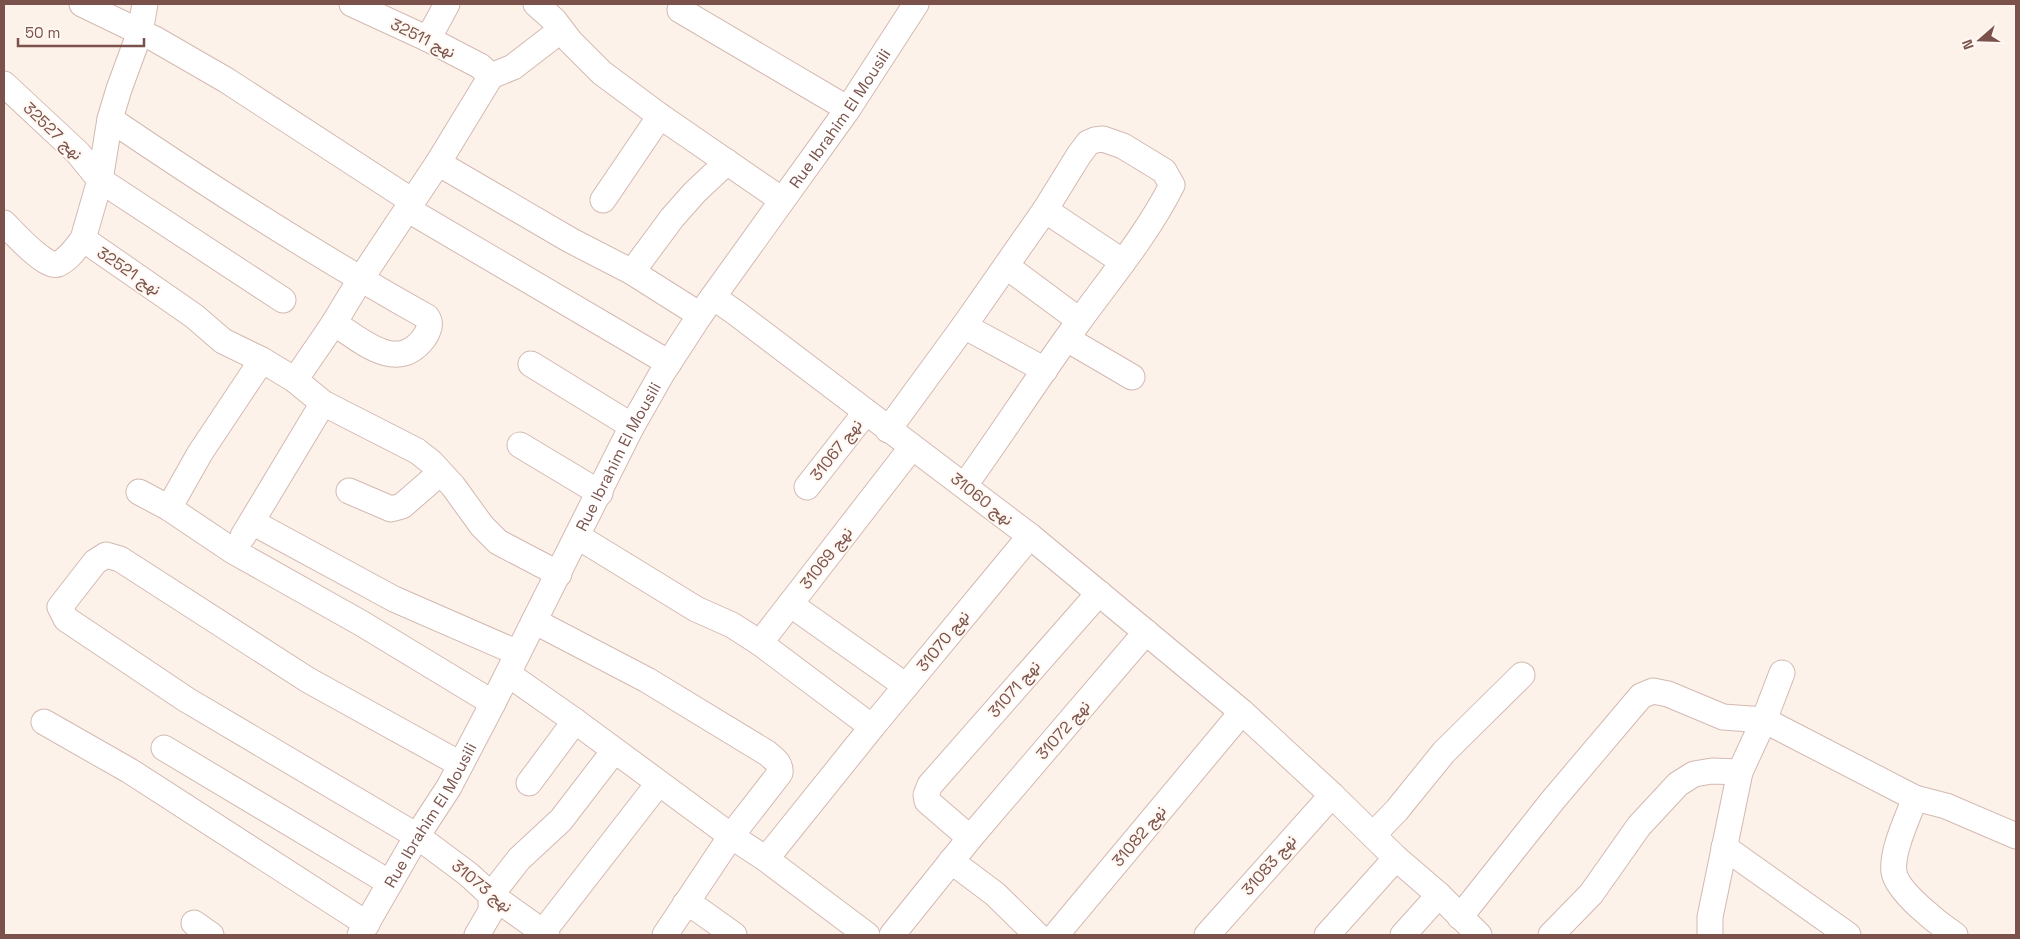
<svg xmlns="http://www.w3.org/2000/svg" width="2020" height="939" font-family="'Space Grotesk',Vazirmatn,sans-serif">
  <rect width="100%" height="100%" fill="#fdf2ea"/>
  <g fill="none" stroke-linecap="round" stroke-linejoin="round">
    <defs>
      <g id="minor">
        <path d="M82,4L140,32L145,4"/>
        <path d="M352,4L428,39L480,66L491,76"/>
        <path d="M536,4L554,20L570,41L602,73L660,116L782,200"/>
        <path d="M680,10L848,109"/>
        <path d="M428,39L447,4"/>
        <path d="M4,84L78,153L100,180L283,300"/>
        <path d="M110,119C213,189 318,256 427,317C432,324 428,332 424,338C397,374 362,341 334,323"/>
        <path d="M438,163L570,240L632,272L700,315"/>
        <path d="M603,200L660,116"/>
        <path d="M407,209L669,363"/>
        <path d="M1045,210L1123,262"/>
        <path d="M4,223C13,232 46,269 58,264C69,259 76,248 83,239L194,316L223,341L262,360"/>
        <path d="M83,239L100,180L110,119L119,89L140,32L155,39L226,80L412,201"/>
        <path d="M1006,266L1079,320"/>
        <path d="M632,272L672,218L695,192L727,162"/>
        <path d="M713,297L736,313L1030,536L1242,712L1332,795L1396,858L1439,895L1479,935"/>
        <path d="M964,326L1045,370"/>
        <path d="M1067,339L1132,377"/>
        <path d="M531,364L632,426"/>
        <path d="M295,380L334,323L360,280L438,163L491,76L513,67L561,30"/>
        <path d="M888,430L964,326L1045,210L1079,155L1088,143L1095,140L1103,139L1123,146L1164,171L1172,185C1148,233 1112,276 1080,320C1040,374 1004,431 965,485"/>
        <path d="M520,445L600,493"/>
        <path d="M807,487L866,412"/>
        <path d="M349,491L391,509L402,506L440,473"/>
        <path d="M139,492L169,508L233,551L361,623L493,703"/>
        <path d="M169,508L200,453L262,360L295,380L323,403L417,451L431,462L453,486L482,526L498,542L559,574"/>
        <path d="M252,522L394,599L518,653"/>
        <path d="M243,536L323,403"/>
        <path d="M577,536L696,609L732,625L760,643L872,727L1030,536"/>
        <path d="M790,604L906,686"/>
        <path d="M760,643L912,447"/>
        <path d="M508,674L575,721L731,836L780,773C781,763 774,759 767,753L647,680L534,621"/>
        <path d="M44,722L130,771L367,924"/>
        <path d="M164,748L390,883"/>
        <path d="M460,764L308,680L120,559L106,555L95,562L60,607L66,619L187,700L417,836L468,874L491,895L547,935"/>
        <path d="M529,783L575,721"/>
        <path d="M1915,798L1946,806L2016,836"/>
        <path d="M1373,835L1397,810L1444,752L1522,675"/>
        <path d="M970,838L1146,632"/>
        <path d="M1724,847L1848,935"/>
        <path d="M766,859L867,935"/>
        <path d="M951,861L995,894L1037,935"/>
        <path d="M685,904L699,910L734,935"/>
        <path d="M1460,917L1553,800L1641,696L1653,691L1668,694L1723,717L1764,720L1915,798C1908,817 1891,852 1894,872C1897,892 1939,924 1955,935"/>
        <path d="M194,923L211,935"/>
        <path d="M543,932L658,784"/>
        <path id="s1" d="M360,935L417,836L449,787L493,703L632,426L661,375L700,315L848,109L916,4"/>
        <path d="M477,935L491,911V895L519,859L561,820L614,751"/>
        <path d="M665,935L731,836L766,859L872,727"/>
        <path d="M892,935L970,838L927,801L926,795L930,785L1099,593"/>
        <path d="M1056,935L1242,712"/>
        <path d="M1207,935L1332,795"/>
        <path d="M1327,935L1396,858"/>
        <path d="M1403,935L1439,895"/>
        <path d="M1551,935L1591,894L1639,826L1678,784L1694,774L1712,771L1740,772"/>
        <path d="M1710,935V917L1740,772L1764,720L1782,673"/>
      </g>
    </defs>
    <use href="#minor" stroke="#d3b9b1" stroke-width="27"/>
    <use href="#minor" stroke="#fff" stroke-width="25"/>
  </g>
  <g text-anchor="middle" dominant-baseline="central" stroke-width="4" stroke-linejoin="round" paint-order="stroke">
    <g font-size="16" fill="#7a524b" stroke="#fff7f1">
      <text transform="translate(423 38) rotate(26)">نهج 32511</text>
      <text stroke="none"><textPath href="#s1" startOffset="949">Rue Ibrahim El Mousili</textPath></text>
      <text transform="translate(53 131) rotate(44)">نهج 32527</text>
      <text transform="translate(129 271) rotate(34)">نهج 32521</text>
      <text transform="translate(836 450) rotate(-52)">نهج 31067</text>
      <text stroke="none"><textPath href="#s1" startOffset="544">Rue Ibrahim El Mousili</textPath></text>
      <text transform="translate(982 499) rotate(38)">نهج 31060</text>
      <text transform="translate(826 558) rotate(-52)">نهج 31069</text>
      <text transform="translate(943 641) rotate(-51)">نهج 31070</text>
      <text transform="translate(1014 689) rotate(-49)">نهج 31071</text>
      <text transform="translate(1063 730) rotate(-49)">نهج 31072</text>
      <text stroke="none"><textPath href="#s1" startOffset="139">Rue Ibrahim El Mousili</textPath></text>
      <text transform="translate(1139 836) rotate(-50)">نهج 31082</text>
      <text transform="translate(1269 865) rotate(-49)">نهج 31083</text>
      <text transform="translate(482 886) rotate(39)">نهج 31073</text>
    </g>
  </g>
  <rect width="2020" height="939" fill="none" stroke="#7a524b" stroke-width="10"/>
  <g transform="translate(1980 40) rotate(250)" stroke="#fff7f1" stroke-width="4" paint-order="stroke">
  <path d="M0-4L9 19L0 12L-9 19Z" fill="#7a524b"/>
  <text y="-8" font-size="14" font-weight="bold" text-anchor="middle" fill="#7a524b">N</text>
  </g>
  <path d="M18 38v8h126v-8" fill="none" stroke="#7a524b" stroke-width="2.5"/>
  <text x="25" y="38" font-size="15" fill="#7a524b" stroke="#fff7f1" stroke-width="4" paint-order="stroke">50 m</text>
</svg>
